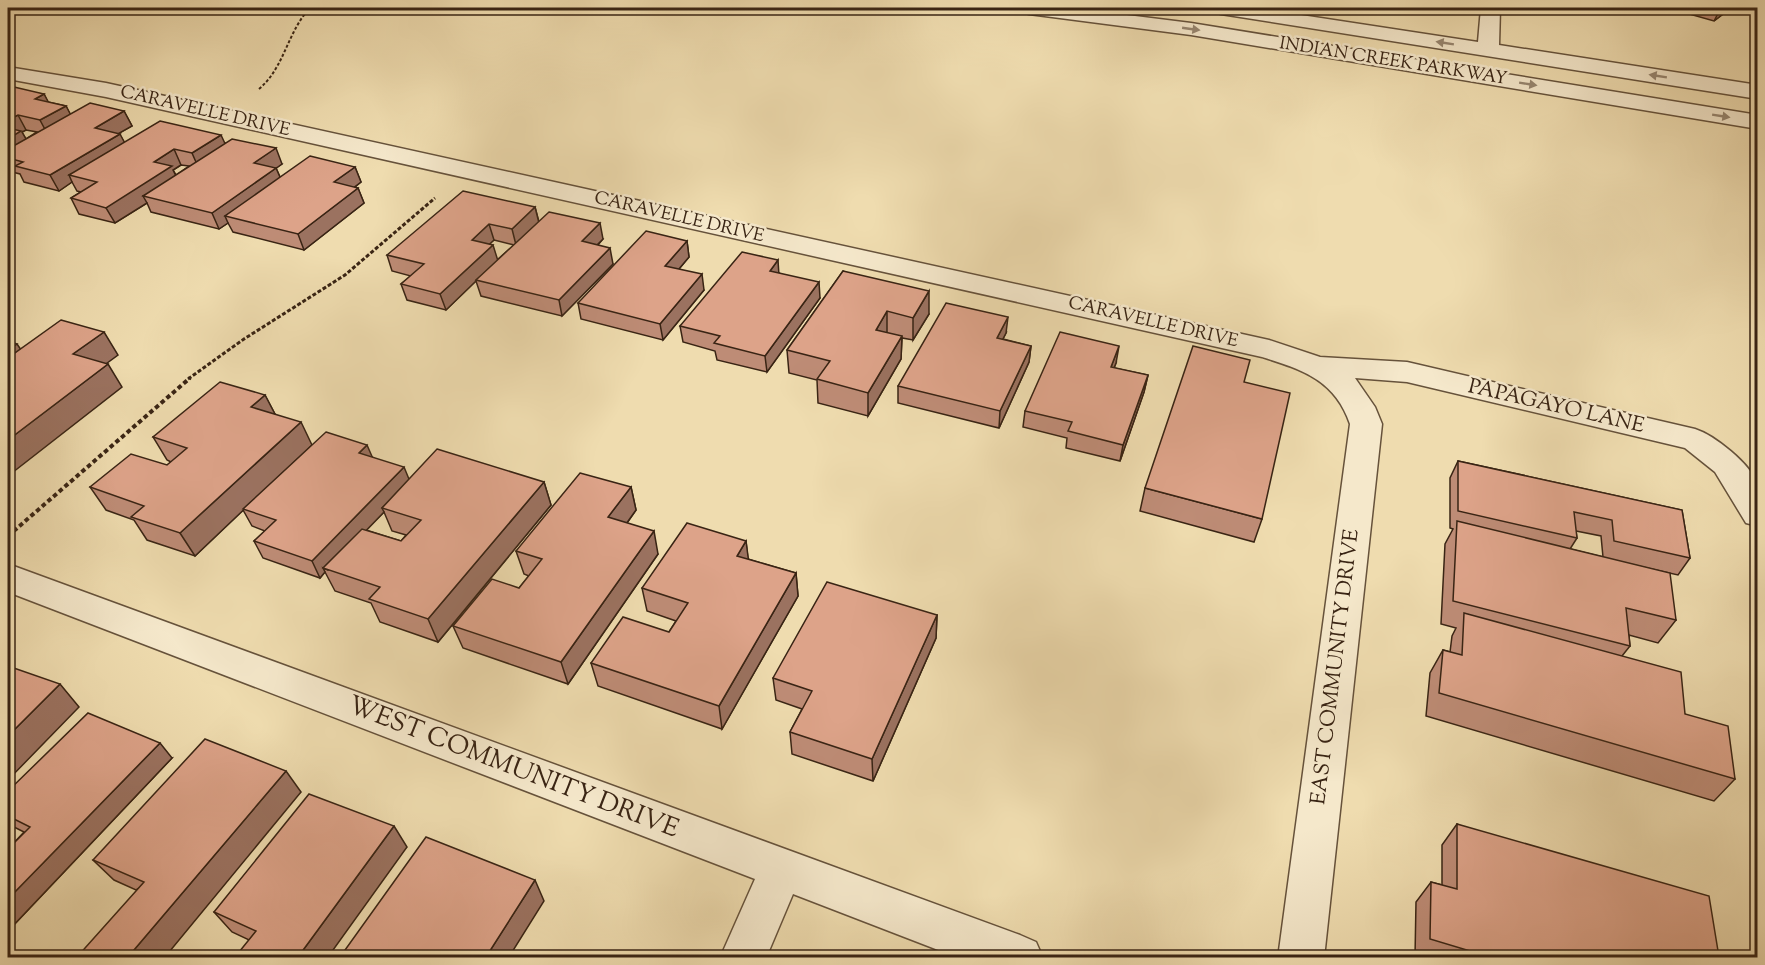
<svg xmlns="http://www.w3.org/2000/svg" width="1765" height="965" font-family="'Sorts Mill Goudy',serif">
  <rect width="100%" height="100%" fill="#efdcaf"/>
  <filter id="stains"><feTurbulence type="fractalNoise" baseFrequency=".00333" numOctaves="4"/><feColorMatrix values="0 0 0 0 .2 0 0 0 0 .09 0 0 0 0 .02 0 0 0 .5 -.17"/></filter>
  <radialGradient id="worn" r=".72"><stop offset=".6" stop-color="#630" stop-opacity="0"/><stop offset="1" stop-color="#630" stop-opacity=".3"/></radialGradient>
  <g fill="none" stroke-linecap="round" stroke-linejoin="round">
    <defs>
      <g id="minor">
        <path d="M1019,8H1071L1191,23L1758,115V129L1191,35L1029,14L1022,12Z"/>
        <path d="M1211,8H1256L1478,42L1481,8H1500L1499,45L1758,85V99L1221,14L1214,12Z"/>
        <path d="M8,67L106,83L1269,340L1320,357L1407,362L1695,429C1714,435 1751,464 1757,484C1761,495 1758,514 1758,526L1746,523L1715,472L1685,448L1407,382L1355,378L1375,407L1382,424L1324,958H1278L1350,424C1335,380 1303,370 1262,357L106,97L8,79Z"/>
        <path d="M8,564L1020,935L1036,942L1043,958H959L793,894L766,958H720L755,879L8,592Z"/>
      </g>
    </defs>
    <use href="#minor" stroke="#66523b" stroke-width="3"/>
    <path stroke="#392414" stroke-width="2" stroke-dasharray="3 2" stroke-linecap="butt" d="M259,89C285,67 287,32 310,8"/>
    <path stroke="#392414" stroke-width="3" stroke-dasharray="4 2" stroke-linecap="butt" d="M188,379L244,339L345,275L435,198"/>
    <path stroke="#392414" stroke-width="4" stroke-dasharray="4.5 3" stroke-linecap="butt" d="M8,536L190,378"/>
    <use href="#minor" fill="#f5e8cb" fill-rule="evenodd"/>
  </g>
  <g fill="#be8c76" stroke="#392414" stroke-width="1.5" fill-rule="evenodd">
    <path d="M1668,8H1731L1714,21Z"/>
    <path d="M8,91L44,94L48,102L66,106L70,114L124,111L132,126L119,133L124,142L225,143L282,164L276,168L280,177L355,167L361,182L355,187L358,188L364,203L304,250L233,232L228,223L219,229L151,212L147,203L115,223L79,214L71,198L81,192L77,191L72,182L59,191L24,182L20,174L8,171ZM26,130L37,132L26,139L22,132ZM181,165L189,166L176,175L173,170Z"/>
    <path d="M535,207L539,222L603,239L598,245L613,264L562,316L481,296L476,281L446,310L407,300L401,284L411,276L392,271L387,255ZM494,240L514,245L497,260L489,244Z"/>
    <path d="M687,241L689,257L679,269L704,290L663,340L581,319L578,303Z"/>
    <path d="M843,271L929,314L913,340L902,338L901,359L868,416L818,403L817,380L789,373L787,350Z"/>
    <path d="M779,273L820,298L767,372L717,360L715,351L683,342L680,326Z"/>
    <path d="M1006,333L1003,339L1031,346L1029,362L999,428L898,403V386Z"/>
    <path d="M1116,363L1114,368L1148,375L1144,392L1120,461L1066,448L1067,438L1023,427L1025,411Z"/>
    <path d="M265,395L275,414L312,445L372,457L409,479L544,482L551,505L438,642L380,622L371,603L335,591L325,572L320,578L263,558L254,541L265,531L252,526L243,510L195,556L147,540L134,520L106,510L90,487L167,465L171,462L167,460L153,437ZM384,512L392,531L406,535L401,541L366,530Z"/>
    <path d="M1458,461L1682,510L1690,558L1678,575L1634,565L1676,620L1658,643L1629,635L1630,646L1622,656L1685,714L1735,779L1714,801L1426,716L1430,673L1443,650L1450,652L1452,636L1456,628L1441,624L1445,544L1453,529L1450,528V478ZM1576,531L1601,536L1603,557L1570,549L1577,538Z"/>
    <path d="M631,487L636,510L627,523L658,554L568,684L463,648L453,626L519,588L529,576L524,574L516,551Z"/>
    <path d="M1145,488L1262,519L1254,542L1140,511Z"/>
    <path d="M746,541L748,559L796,573L798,596L722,729L598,686L591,663L669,632L676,621L647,611L642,588Z"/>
    <path d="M937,615L936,638L873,781L792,754L790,732L802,709L776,700L773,678Z"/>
    <path d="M172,758L8,931V849L24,832L8,824V791Z"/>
    <path d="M301,792L136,890L114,880L93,860Z"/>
    <path d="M1457,824L1719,957H1415L1416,902L1431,882L1442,885V845Z"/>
    <path d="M407,847L249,940L232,932L214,912Z"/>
  </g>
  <g fill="#9b7260" stroke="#392414" stroke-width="1.5">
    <path d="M1721,8H1731L1714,21Z"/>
    <path d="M44,94L52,109L35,99Z"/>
    <path d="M66,106L74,121L48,135L40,120Z"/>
    <path d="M124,111L132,126L102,143L95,128Z"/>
    <path d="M18,115L26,130L22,132L30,146L8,158V120Z"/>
    <path d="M120,134L128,149L69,175L72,182L59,191L50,175Z"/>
    <path d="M221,135L228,150L199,169L192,153Z"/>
    <path d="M276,148L282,164L261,179L254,163Z"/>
    <path d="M174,149L181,165L173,170L179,182L143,196L147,203L115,223L106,208L154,162Z"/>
    <path d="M355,167L361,182L340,198L334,182Z"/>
    <path d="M276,168L283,184L225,216L228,223L219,229L212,213Z"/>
    <path d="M358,188L364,203L304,250L298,234Z"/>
    <path d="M535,207L539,223L516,245L512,229Z"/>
    <path d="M600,223L603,239L585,257L582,241Z"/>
    <path d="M489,224L494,240L477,256L472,240Z"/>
    <path d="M687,241L689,257L668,282L665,266Z"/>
    <path d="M493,245L498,261L476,280V281L446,310L440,294Z"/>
    <path d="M610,248L613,264L562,316L559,300Z"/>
    <path d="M778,260L779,276L770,271Z"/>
    <path d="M702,274L704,290L663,340L660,324Z"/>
    <path d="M819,282L820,298L767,372L765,356Z"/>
    <path d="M929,291V314L913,340V318Z"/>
    <path d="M887,311V334L876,330Z"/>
    <path d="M1008,317L1006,333L995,354L997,338Z"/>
    <path d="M104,332L118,355L88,377L73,354Z"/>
    <path d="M902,336L901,359L868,416V393Z"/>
    <path d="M17,344L28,360L8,375V350Z"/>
    <path d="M1031,346L1029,362L999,428L1000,411Z"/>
    <path d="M1119,346L1116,363L1108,383L1111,367Z"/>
    <path d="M108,364L122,387L8,476V440Z"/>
    <path d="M1148,375L1144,392L1120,461L1123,445Z"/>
    <path d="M265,395L277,418L251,407Z"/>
    <path d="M301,422L312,445L195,556L180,533Z"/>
    <path d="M367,445L374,461L359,453Z"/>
    <path d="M404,467L411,484L382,508L384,512L328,570L323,568L325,572L320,578L312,561Z"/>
    <path d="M544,482L551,505L438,642L428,619Z"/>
    <path d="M631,487L636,510L614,541L608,517Z"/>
    <path d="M654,531L658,554L568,684L561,662Z"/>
    <path d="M746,541L749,564L737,556Z"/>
    <path d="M796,573L798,596L722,729L719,706Z"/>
    <path d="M937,615L936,638L873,781L872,759Z"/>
    <path d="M60,684L79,707L8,780V736Z"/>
    <path d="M160,743L172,758L8,931V899Z"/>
    <path d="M286,771L301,792L165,957H128Z"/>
    <path d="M394,826L407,847L328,957H298Z"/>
    <path d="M535,880L544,901L509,957H486Z"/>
  </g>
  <g fill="#dda389" stroke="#392414" stroke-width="1.5">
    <path d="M14,87L44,94L35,99L66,106L40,120L18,115L8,120V91Z"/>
    <path d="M90,103L124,111L95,128L120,134L50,175L15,166L23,162L8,158V149Z"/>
    <path d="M160,121L221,135L192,153L174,149L154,162L172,166L106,208L71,198L97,182L69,175Z"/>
    <path d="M8,128L21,131L8,139Z"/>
    <path d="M232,139L276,148L254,163L276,168L212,213L143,196Z"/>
    <path d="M310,156L355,167L334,182L358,188L298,234L225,216Z"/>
    <path d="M463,191L535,207L512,229L489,224L472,240L493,245L440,294L401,284L424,264L387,255Z"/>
    <path d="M549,212L600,223L582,241L610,248L559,300L476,280Z"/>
    <path d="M646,231L687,241L665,266L702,274L660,324L578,303Z"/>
    <path d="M742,252L778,260L770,271L819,282L765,356L714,343L720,336L680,326Z"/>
    <path d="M843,271L929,291L913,318L887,311L876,330L902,336L868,393L817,379L830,361L787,350Z"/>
    <path d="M946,303L1008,317L997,338L1031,346L1000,411L898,386Z"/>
    <path d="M61,320L104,332L73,354L108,364L8,440V358Z"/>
    <path d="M1060,332L1119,346L1111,367L1148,375L1123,445L1068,431L1072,422L1025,411Z"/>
    <path d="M8,341L17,344L8,350Z"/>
    <path d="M1193,346L1250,360L1244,382L1290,393L1262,519L1145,488Z"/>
    <path d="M220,382L265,395L251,407L301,422L180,533L131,517L144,506L90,487L131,454L167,465L187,448L153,437Z"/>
    <path d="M326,432L367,445L359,453L404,467L312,561L254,541L276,520L243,509Z"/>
    <path d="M437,449L544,482L428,619L369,599L380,587L323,568L362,529L401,541L421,520L382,508Z"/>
    <path d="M1458,461L1682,510L1690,558L1614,541L1612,520L1574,512L1577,538L1458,511Z"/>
    <path d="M580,473L631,487L608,517L654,531L561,662L453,626L492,579L519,588L542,559L516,551Z"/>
    <path d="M1457,521L1670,573L1676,620L1626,608L1630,646L1453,601Z"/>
    <path d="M687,523L746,541L737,556L796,573L719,706L591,663L623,617L669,632L688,603L642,588Z"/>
    <path d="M827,582L937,615L872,759L790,732L812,691L773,678Z"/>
    <path d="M1464,613L1681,672L1685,714L1728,726L1735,779L1439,693L1443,650L1462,655Z"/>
    <path d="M8,666L60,684L8,736Z"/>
    <path d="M88,713L160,743L8,899V849L30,827L8,816V791Z"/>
    <path d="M205,739L286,771L128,957H77L144,882L93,860Z"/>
    <path d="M309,794L394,826L298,957H235L256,931L214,912Z"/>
    <path d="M1457,824L1709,896L1719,957H1681L1660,952L1661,957H1490L1430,939L1431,882L1457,889Z"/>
    <path d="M426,837L535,880L486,957H340Z"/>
  </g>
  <defs><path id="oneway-solid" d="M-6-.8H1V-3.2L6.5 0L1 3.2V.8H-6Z" transform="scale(1.5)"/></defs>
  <g fill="#978670">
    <use href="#oneway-solid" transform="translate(1191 29) rotate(8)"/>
    <use href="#oneway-solid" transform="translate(1445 43) rotate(-171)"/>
    <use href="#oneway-solid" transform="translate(1658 76) rotate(-171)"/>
    <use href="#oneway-solid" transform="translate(1528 84) rotate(9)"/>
    <use href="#oneway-solid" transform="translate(1721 116) rotate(9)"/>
  </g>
  <g text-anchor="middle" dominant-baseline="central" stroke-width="5" stroke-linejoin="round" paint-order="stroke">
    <g font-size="18" fill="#392414" stroke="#f5e8cb">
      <text transform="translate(1393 62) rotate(9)">INDIAN CREEK PARKWAY</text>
      <text transform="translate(205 112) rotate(13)">CARAVELLE DRIVE</text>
      <text transform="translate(679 218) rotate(13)">CARAVELLE DRIVE</text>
      <text transform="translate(1153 323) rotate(13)">CARAVELLE DRIVE</text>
    </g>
    <g font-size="21" fill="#392414" stroke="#f5e8cb">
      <text transform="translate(1556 407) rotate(13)">PAPAGAYO LANE</text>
      <text transform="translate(1336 667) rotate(-83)">EAST COMMUNITY DRIVE</text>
    </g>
    <g font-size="26" fill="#392414" stroke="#f5e8cb">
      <text transform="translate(513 768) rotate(21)">WEST COMMUNITY DRIVE</text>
    </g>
  </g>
  <rect width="1765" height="965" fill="none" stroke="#efdcaf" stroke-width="30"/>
  <rect x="9" y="9" width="1747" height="947" fill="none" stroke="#392414" stroke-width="3"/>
  <rect x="15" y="15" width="1735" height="935" fill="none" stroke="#392414" stroke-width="1.5"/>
  <rect width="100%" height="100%" filter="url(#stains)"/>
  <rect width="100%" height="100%" fill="url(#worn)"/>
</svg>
